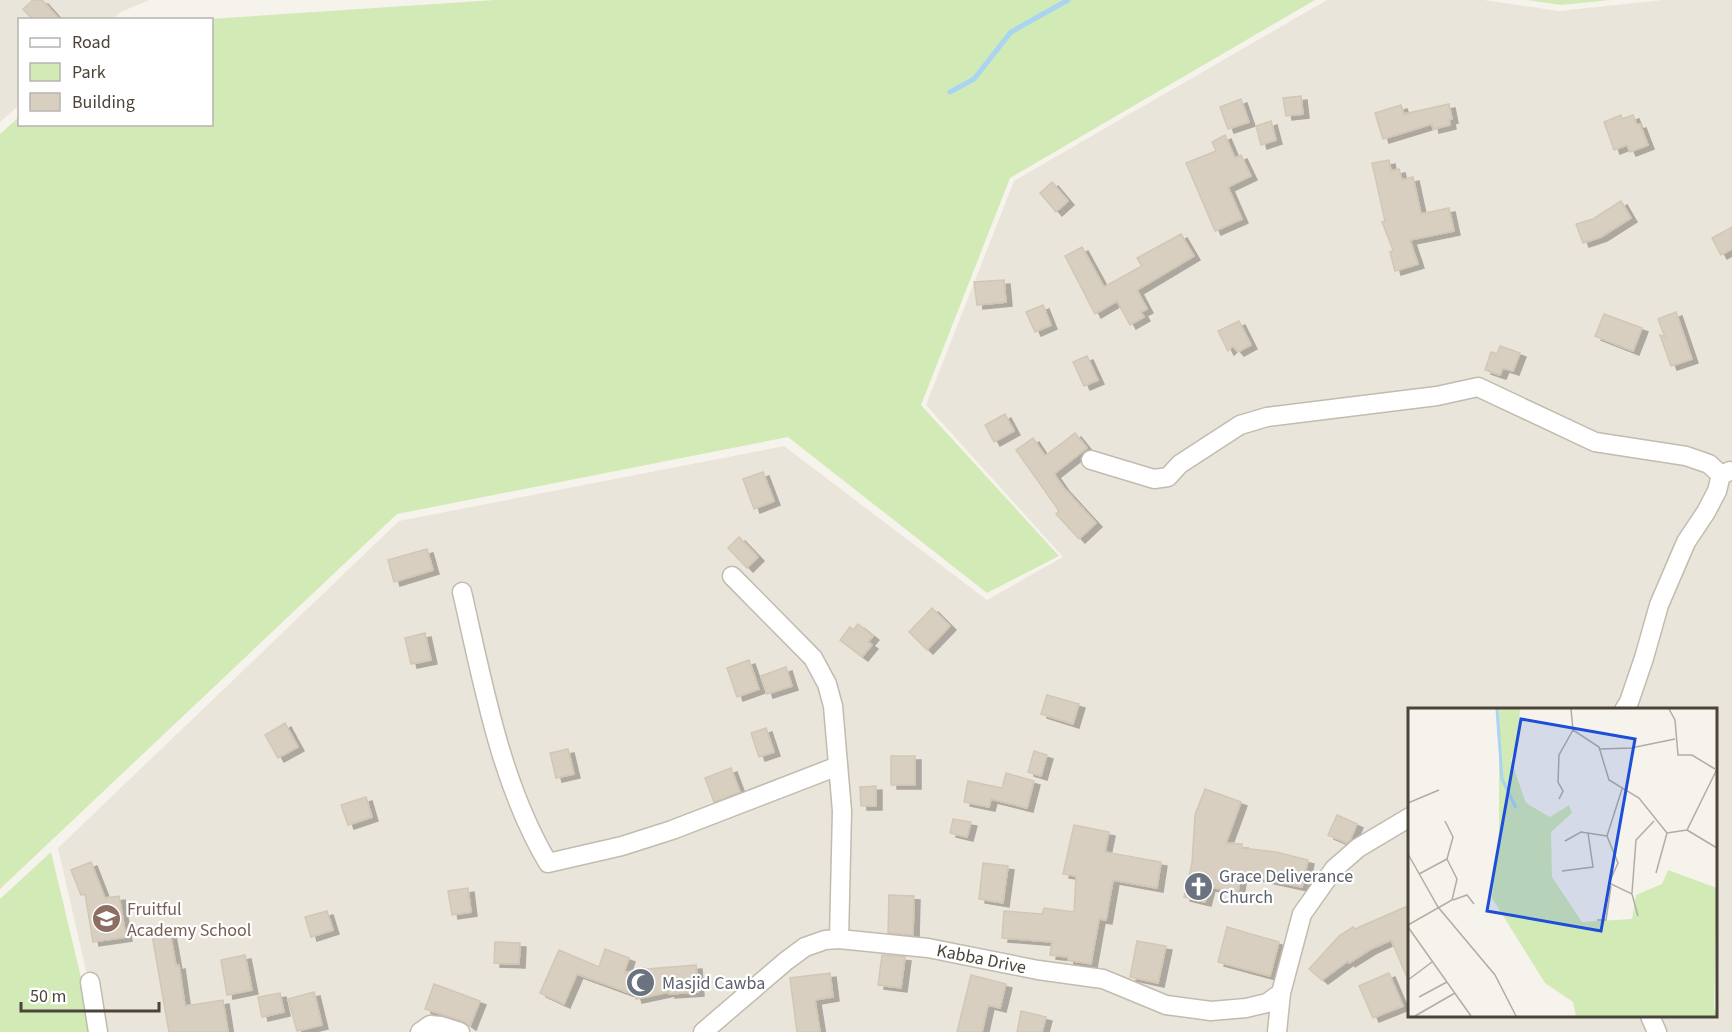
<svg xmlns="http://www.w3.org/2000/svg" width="1732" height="1032" font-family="'Source Sans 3',sans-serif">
  <defs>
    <filter id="shadow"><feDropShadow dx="6" dy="4" stdDeviation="0" flood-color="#0004"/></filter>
  </defs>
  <rect width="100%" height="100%" fill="#f6f3ec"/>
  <g fill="#eae5da" fill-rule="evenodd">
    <path d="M0,0H149L121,12L113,19L20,20L19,105L0,122Z"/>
    <path d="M1327,0H1484L1559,11L1663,0H1732V1032H100L58,848L399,521L784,446L987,600L1063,557L926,405L1014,181ZM1410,710H1716V1016H1410Z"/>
  </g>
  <g fill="#d2eab5">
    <path d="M495,0H1315L1010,178L921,405L1059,556L987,593L788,437L397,514L0,889V134L19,117L20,124H212V20L209,19Z"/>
    <path d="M1527,0H1610L1561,5Z"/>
    <path d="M51,852L94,1032H0V899Z"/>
  </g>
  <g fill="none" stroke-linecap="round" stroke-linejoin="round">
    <path stroke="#a9d4f2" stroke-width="5" d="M950,92L974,79L1011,32L1068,0"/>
  </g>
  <g fill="#d8cfc1" stroke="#d3c7b4" stroke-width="1.5" filter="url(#shadow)">
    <path d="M33,0H42L60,20H33L23,9Z"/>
    <path d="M1301,96L1303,114L1286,116L1283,98Z"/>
    <path d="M1241,99L1249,122L1228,129L1220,107Z"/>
    <path d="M1449,104L1452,119L1449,120L1450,125L1433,129L1432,124L1383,139L1375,113L1401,105L1404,114Z"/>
    <path d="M1621,115L1622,119L1633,115L1637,125L1640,124L1648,145L1630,152L1627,145L1614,150L1604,122Z"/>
    <path d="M1271,121L1276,140L1261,145L1256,126Z"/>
    <path d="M1225,135L1235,158L1241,155L1251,176L1228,187L1242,219L1215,231L1186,163L1216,151L1212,142Z"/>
    <path d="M1389,160L1391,171L1399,169L1402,180L1413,177L1421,214L1449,208L1454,231L1410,240L1418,264L1395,271L1390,252L1393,250L1382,222L1385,221L1372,163Z"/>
    <path d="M1052,182L1068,201L1056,212L1040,193Z"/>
    <path d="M1621,201L1631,218L1601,237L1583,243L1576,224L1593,219Z"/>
    <path d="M1732,227V249L1721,255L1712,238Z"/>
    <path d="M1181,234L1194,256L1137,290L1147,309L1141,312L1144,317L1130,325L1117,301L1095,314L1065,256L1082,247L1104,287L1142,266L1137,258Z"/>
    <path d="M1004,280L1006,302L977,305L974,282Z"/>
    <path d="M1043,305L1051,325L1035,332L1026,312Z"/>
    <path d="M1676,312L1692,359L1671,366L1660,335L1665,337L1658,319Z"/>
    <path d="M1604,314L1642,328L1633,351L1595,336Z"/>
    <path d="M1239,321L1251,345L1238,352L1233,346L1228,351L1218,331Z"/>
    <path d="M1500,346L1520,353L1513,371L1503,368L1500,375L1485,370L1491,352L1497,354Z"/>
    <path d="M1087,356L1098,380L1084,386L1073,362Z"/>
    <path d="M1005,414L1014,431L994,442L985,425Z"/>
    <path d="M1075,433L1087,448L1054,474L1063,487L1096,523L1079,539L1056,514L1059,511L1016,450L1033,438L1045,456Z"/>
    <path d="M763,472L774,501L754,509L743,479Z"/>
    <path d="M739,537L758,557L747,568L728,548Z"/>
    <path d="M427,549L433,570L394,582L388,560Z"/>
    <path d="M932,608L950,626L927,650L909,632Z"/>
    <path d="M858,624L873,636L868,642L872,645L862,657L840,640L850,627L853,630Z"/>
    <path d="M425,633L431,660L411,664L405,638Z"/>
    <path d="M749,660L759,689L737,697L727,668Z"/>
    <path d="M786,667L792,686L767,694L761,676Z"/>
    <path d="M1047,695L1079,704L1073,724L1041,714Z"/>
    <path d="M285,723L298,747L278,758L265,735Z"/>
    <path d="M766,728L774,752L759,757L751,733Z"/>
    <path d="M568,749L574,774L556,778L550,753Z"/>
    <path d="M1034,751L1047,755L1041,776L1028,772Z"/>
    <rect x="891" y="756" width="24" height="29"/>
    <path d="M731,768L740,792L714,802L705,778Z"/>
    <path d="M1006,773L1034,781L1027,808L991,799L989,807L964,802L968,781L1002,788Z"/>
    <path d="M876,786V806H861L860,787Z"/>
    <path d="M1205,789L1241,802L1226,843L1242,844V848L1276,852L1308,860L1302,887L1241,874L1238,892L1209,887L1205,902L1184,897L1192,863L1195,815Z"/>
    <path d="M366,797L372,817L348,825L341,805Z"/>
    <path d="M1337,815L1357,824L1350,840L1347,843L1328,835Z"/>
    <path d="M953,819L971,822L967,837L950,833Z"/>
    <path d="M1074,825L1109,832L1105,852L1161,862L1157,888L1113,880L1106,920L1099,919L1091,964L1068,960V957L1050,955L1052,942L1002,938L1004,911L1042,914L1044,908L1074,912L1076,876L1063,874Z"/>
    <path d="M91,862L105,898L119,896L126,937L93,942L85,894L81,895L71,870Z"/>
    <path d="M983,863L1008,866L1003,903L979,899Z"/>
    <path d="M468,888L471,912L452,915L448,891Z"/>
    <path d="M889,895L914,896L913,935L888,933Z"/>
    <path d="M1410,905V984L1391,940L1371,949L1349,963L1348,961L1322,980L1309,969L1339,936L1353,927L1355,929Z"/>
    <path d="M327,911L333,930L311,937L305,917Z"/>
    <path d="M1227,927L1279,942L1270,976L1218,962Z"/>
    <path d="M170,932L176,966L179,965L185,1006L223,1000L228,1032H169L152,935Z"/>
    <path d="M1137,941L1166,946L1158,983L1130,977Z"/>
    <path d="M495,942L520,943L519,964L494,963Z"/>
    <path d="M605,949L629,958L624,973L645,968L646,969L696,965L698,992L669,994V992L636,999L635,995L577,974L564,1004L540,993L559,950L599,967Z"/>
    <path d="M245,955L252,990L227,995L221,960Z"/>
    <path d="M882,955L905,957L901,988L878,985Z"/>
    <path d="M830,973L833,997L815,1000L820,1032H797L790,978Z"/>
    <path d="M1389,973L1403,1006L1373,1018L1359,986Z"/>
    <path d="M971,975L1006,984L1000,1008L988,1005L982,1032H957Z"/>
    <path d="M434,984L480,1001L470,1026L463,1021L425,1009Z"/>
    <path d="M314,992L322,1025L297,1031L288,999Z"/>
    <path d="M280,993L284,1012L262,1017L258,997Z"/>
    <path d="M1021,1011L1046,1017L1042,1032H1017Z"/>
  </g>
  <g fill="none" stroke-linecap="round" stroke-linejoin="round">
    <defs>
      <g id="minor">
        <path d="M1091,460L1154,479L1168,477L1180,464L1240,425L1267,417L1437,396L1478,387L1595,442L1686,456L1709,464L1721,475"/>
        <path d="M732,576L813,658L827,684L833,706L842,811L839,939"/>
        <path d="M462,592C483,683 500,782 548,863L622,846L672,830L838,766"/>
        <path d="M1624,710L1629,702L1644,658L1659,605L1686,542L1706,512L1717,491L1721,475L1730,471"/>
        <path d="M90,982L98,1032"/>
        <path d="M1650,1016L1657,1032"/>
        <path d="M420,1032L430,1025L441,1026L460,1032"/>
        <path id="s1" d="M703,1032L786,961L805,947L825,940L839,939L928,948L1038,970L1103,979L1166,1005L1211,1011L1246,1008L1267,1003L1281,993"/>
        <path d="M1277,1032L1281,993L1302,914L1334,869L1358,848L1410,817"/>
      </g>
    </defs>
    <use href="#minor" stroke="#c2bbae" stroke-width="21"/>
    <use href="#minor" stroke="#fff" stroke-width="18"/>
  </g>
  <defs>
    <symbol id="church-disc" viewBox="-11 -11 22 22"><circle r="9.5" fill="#6b7280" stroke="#fff"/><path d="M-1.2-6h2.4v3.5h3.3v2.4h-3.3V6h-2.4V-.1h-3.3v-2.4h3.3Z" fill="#fff"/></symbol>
    <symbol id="school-disc" viewBox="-11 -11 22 22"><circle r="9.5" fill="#8d6e63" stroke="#fff"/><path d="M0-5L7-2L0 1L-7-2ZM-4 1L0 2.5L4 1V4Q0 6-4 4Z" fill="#fff"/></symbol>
    <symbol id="mosque-disc" viewBox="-11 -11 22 22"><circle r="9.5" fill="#6b7280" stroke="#fff"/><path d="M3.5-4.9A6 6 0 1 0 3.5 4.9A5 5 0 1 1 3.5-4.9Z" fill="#fff"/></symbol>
  </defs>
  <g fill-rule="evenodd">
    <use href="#church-disc" x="1182" y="870" width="33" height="33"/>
    <use href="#school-disc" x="90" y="902" width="33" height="33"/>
    <use href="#mosque-disc" x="624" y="966" width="33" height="33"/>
  </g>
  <g text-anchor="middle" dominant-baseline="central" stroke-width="4.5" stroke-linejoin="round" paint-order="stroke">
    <g font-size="18" fill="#5b616d" stroke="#fff" text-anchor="start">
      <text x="1219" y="876">Grace Deliverance<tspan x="1219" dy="21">Church</tspan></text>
      <text x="662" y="983">Masjid Cawba</text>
    </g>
    <g font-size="18" fill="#785e54" stroke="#fff" text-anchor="start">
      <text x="127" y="909">Fruitful<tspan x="127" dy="21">Academy School</tspan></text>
    </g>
    <g font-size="18" fill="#4b4439" stroke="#fff">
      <text stroke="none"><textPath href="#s1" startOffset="312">Kabba Drive</textPath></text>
    </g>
  </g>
  <g transform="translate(1408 708)">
    <rect width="309" height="309" fill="#f6f3ec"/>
    <path d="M91,1H112L110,30L103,52L118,95L142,109L161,97L164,105L143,124L144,169L174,214L224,211L228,187L254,176L260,162L309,180L306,300L309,308H168L165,294L137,275L84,190L91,127Z" fill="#d2eab5"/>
    <path fill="none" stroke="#a9d4f2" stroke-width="3" d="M89,1L94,71L108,100"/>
    <path fill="none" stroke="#b2ada4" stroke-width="1.5" d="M163,1L165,22L191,39L201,72L231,90L259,125L279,122L309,61M261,1L267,12L270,47H284L307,61M192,41L223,40L267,31M214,81L199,128L210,155L201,175L224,186L230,208M151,91L155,83L150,74L151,47L165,22M0,95L31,82M279,122L309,140M157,133L173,124L199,128M0,146L30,199L87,267L108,308M154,163L185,159L180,125M248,165L259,125M11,166L39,151M224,185L228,132L246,113M45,192L59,187L66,196M189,212H198L203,178M0,217L44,192L49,171L39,151L45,129L37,113M0,219L63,308M0,272L24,254M11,289L39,274M7,308L47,285"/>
    <path fill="#1d4ed8" fill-opacity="0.15" stroke="#1d4ed8" stroke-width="3" d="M113,11L227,31L193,223L79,203Z"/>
    <rect width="309" height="309" fill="none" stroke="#4b4439" stroke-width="3"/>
  </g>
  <rect x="18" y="18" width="195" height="108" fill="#ffffff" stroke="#b7b4b0" stroke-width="1.5"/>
  <rect x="30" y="38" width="30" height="9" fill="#ffffff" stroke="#b7b4b0" stroke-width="1.5"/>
  <text x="72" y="48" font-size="18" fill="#4b4439">Road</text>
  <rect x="30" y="63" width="30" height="18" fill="#d2eab5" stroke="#b7b4b0" stroke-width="1.5"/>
  <text x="72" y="78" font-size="18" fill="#4b4439">Park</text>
  <rect x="30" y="93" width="30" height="18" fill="#d8cfc1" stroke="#b7b4b0" stroke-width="1.5"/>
  <text x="72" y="108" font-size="18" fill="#4b4439">Building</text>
  <path d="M21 1002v9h138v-9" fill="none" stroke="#4b4439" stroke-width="3"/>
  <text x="30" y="1002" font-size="18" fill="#4b4439" stroke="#ffffff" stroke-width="4.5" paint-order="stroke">50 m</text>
</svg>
